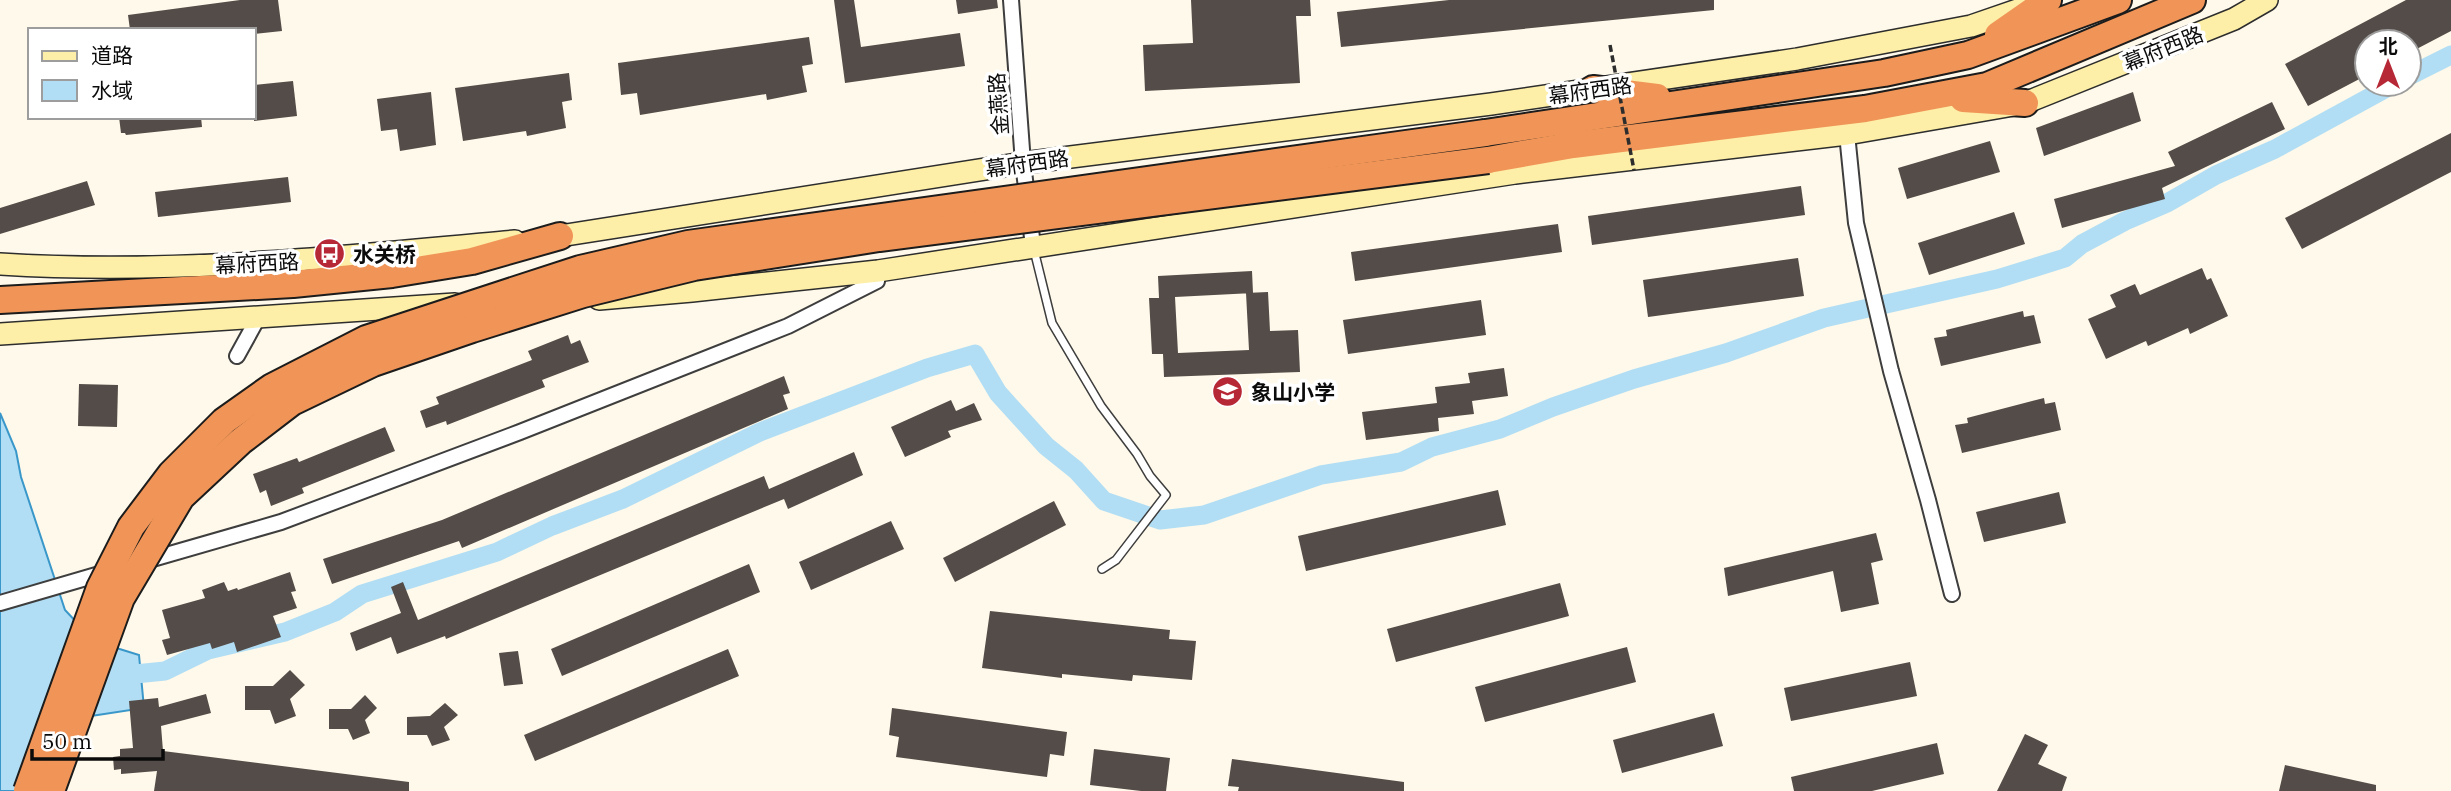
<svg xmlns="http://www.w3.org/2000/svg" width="2451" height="791" font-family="'IBM Plex Serif','Noto Sans SC',serif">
  <rect width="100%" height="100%" fill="#fef9ea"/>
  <path fill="#b1def4" stroke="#3a97c9" stroke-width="2" d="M0,413L16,451L21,477L65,610L94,641L139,655L144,708L52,722L28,791H0Z"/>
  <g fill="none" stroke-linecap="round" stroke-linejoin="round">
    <g stroke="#b1def4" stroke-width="19">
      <path d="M2409,76L2451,55"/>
      <path d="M115,676L165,671L208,650L285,632L335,612L362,594L497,552L552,526L623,499L760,432L927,368L975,354L998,393L1046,446L1076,470L1104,501L1160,520L1204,515L1321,475L1401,462L1432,447L1500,429L1553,407L1634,379L1726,353L1824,318L1997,279L2065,258L2082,244L2125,221L2167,203L2216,175L2275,149L2394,84"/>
    </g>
  </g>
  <g fill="#544c48">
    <path d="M240,0H278L282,31L254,34V30H130L128,15Z"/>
    <path d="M834,0H854L861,47L960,33L965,66L845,83Z"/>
    <path d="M956,0H997L998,8L958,14Z"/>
    <path d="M1191,0H1310L1311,16H1296L1300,83L1145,91L1143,45L1193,43Z"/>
    <path d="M1449,0H1714V10L1341,47L1337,12Z"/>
    <path d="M2406,0H2451V31L2409,53V42H2367V75L2308,106L2285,64Z"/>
    <path d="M809,37L813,64L802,66L807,92L767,100L766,94L640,115L637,93L621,95L618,63Z"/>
    <path d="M569,73L572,100L562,102L566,128L527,136L526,131L463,141L455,88Z"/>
    <path d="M293,81L297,116L254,121V85Z"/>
    <path d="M431,92L436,145L400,151L397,129L381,131L377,99Z"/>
    <path d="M2133,92L2141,121L2044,156L2036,128Z"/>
    <path d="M2272,102L2285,129L2162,188L2165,199L2062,228L2054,199L2175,166L2168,152Z"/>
    <path d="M119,117H201L202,127L126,135L125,133H121Z"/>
    <path d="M2451,133V172L2302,249L2285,218Z"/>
    <path d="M1990,141L2000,172L1907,199L1898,168Z"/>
    <path d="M288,177L291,202L158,217L155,192Z"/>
    <path d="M87,181L95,205L0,234V208Z"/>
    <path d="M1801,186L1805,215L1592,245L1588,216Z"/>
    <path d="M2014,212L2025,244L1929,275L1918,243Z"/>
    <path d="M1558,224L1562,252L1355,281L1351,252Z"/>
    <path d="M1798,258L1804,296L1648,317L1643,280Z"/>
    <path d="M2202,268L2207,280L2211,278L2228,316L2190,334L2188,328L2148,346L2146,341L2106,359L2088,319L2116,307L2110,295L2135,284L2140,295Z"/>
    <path d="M1252,271L1253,293L1175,297L1178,353L1249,350L1246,293L1268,292L1270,331L1298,330L1300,372L1164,377L1163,354H1152L1149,298H1159L1158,276Z"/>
    <path d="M1481,300L1486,335L1348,354L1343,320Z"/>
    <path d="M2023,311L2024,317L2034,315L2041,343L1941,366L1934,338L1947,336L1946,330Z"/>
    <path d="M568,335L571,344L580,340L589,362L542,380L545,387L447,425L446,421L426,428L420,411L439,404L436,397L532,360L528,351Z"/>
    <path d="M1504,368L1508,396L1472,401L1474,414L1438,418L1439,431L1366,440L1362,412L1437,403L1435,387L1470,383L1468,373Z"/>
    <path d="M784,376L790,393L783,395L788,409L462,548L459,541L332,584L323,559L442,520Z"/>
    <path d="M79,384L118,385L117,427L78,426Z"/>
    <path d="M2044,398L2045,404L2055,402L2061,430L1962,453L1955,425L1968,423L1967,418Z"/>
    <path d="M951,400L956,411L974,403L982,420L948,431L951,437L905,457L891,427Z"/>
    <path d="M385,427L395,451L302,488L304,493L271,506L266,490L260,493L253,474L297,458L299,462Z"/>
    <path d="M854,452L863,475L788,509L784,499L446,639L445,636L397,654L391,637L356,651L350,633L401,613L391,587L403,582L418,620L764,476L769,489Z"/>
    <path d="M1498,490L1506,525L1306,571L1298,536Z"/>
    <path d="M2059,492L2066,523L1984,542L1976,512Z"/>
    <path d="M1054,501L1066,525L955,582L943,558Z"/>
    <path d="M891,521L904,549L811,590L799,562Z"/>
    <path d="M1876,533L1883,560L1871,563L1879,604L1841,612L1833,571L1728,596L1724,568Z"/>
    <path d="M749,564L760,592L562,676L551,649Z"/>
    <path d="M290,572L296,591L291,592L297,608L273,616L281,637L237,652L234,642L212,649L210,643L167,655L162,640L170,638L162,610L205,598L202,590L224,582L228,591L237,588L238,590Z"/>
    <path d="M1560,583L1569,616L1396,662L1387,629Z"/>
    <path d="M990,611L1170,630L1169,639L1196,641L1192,680L1133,675L1132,681L1062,674V678L982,668Z"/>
    <path d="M1627,647L1636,682L1485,722L1475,687Z"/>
    <path d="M728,649L739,676L535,761L524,735Z"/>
    <path d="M518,651L523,684L504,686L499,653Z"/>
    <path d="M1910,662L1917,696L1791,721L1784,688Z"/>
    <path d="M290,670L305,685L290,699L296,716L275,724L270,710H245V686H273Z"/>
    <path d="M206,694L211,713L161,726L163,751L409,782V791H154L157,771L121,774V769L114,770L113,757L120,756V749L133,748L129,701L158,698L159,707Z"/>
    <path d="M365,695L377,708L365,720L370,733L353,740L348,729H329V709H351Z"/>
    <path d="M445,703L458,715L444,727L450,740L432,746L427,735H407V717L430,716Z"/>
    <path d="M892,708L1067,732L1064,756L1050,754L1047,777L896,757L899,737L889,735Z"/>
    <path d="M1714,713L1723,746L1622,773L1613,740Z"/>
    <path d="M2025,734L2048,745L2038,764L2067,777L2062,791H1997Z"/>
    <path d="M1937,743L1944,774L1872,791H1794L1791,777Z"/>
    <path d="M1094,749L1170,758L1166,791H1141L1090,785Z"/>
    <path d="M1232,759L1404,782V791H1238L1239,787L1228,786Z"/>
    <path d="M2285,765L2376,785V791H2279Z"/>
  </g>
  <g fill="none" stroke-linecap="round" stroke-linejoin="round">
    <defs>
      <path id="lane" d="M1034,250L1052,323L1101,406L1137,454L1150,476L1166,495L1116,560L1102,569"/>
      <g id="street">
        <path d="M1011,0L1023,163L1033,246"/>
        <path d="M1847,134L1856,223L1891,371L1928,500L1952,594"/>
        <path d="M237,356L259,316"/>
        <path d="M142,562L281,522L520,432L788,326L877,281L878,271"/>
        <path d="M0,603L110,571"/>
      </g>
      <g id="secondary">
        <path d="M547,238L1023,163L1491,104L1797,59L1971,26L2032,5"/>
        <path d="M0,264C172,275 343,257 515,241"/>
        <path d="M599,299L692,291L878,271L1515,173L1847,134L2025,103L2234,19L2267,0"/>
        <path d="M0,334L455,304"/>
      </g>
      <g id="highway">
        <path d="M1998,35L2048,0"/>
        <path d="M1593,89L1657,97"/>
        <path d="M1963,99L2025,103"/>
        <path d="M1485,133L1884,73L1968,55L2118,0"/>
        <path d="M1488,160L1573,145L1865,109L1987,86L2192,0"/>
        <path d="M0,300L293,284L392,274L472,261L560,236"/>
      </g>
    </defs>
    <use href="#lane" stroke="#3e3e3e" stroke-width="10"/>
    <use href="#street" stroke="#3e3e3e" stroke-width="18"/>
    <use href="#secondary" stroke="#2d2d2d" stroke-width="24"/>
    <use href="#highway" stroke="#1c1c1c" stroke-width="30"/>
    <use href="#lane" stroke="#fff" stroke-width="7"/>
    <use href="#street" stroke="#fff" stroke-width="14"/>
    <use href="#secondary" stroke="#fdefa7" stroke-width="21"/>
    <use href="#highway" stroke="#f09557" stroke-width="26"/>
    <defs>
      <g id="highway-bridge">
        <path d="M27,791L100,588L131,527L171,474L224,421L272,387L366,339L580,269L688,244L1485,133"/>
        <path d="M51,791L121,598L181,497L241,441L292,402L373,363L472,329L583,294L694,267L879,238L1488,160"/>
      </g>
    </defs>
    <use href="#highway-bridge" stroke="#1c1c1c" stroke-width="30" stroke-linecap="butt"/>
    <path stroke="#2d2d2d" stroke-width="3.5" stroke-dasharray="7 3.5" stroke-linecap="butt" d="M1610,45L1634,170"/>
    <use href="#highway-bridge" stroke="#f09557" stroke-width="26"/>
  </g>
  <defs>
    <symbol id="bus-disc" viewBox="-11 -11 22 22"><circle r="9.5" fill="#b72836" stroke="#fff"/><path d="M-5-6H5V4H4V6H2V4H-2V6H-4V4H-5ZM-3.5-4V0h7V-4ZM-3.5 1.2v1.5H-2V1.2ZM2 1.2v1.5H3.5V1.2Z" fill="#fff"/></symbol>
    <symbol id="school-disc" viewBox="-11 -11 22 22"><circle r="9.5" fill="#b72836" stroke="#fff"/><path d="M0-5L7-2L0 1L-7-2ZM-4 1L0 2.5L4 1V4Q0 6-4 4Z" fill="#fff"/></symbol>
  </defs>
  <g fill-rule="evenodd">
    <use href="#bus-disc" x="312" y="236" width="35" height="35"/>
    <use href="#school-disc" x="1210" y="374" width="35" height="35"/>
  </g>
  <g text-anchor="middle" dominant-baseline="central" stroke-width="7" stroke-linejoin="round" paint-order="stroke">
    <g font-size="21" fill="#0b0b0b" stroke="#fff">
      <text transform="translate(2163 48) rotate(-22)">幕府西路</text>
      <text transform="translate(1590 90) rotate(-8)">幕府西路</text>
      <text transform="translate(998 104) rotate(-94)">金燕路</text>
      <text transform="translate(1027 163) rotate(-8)">幕府西路</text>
      <text transform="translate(257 263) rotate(-3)">幕府西路</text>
    </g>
    <g font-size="21" font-weight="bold" fill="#0b0b0b" stroke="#fff" text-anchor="start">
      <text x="353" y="254">水关桥</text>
      <text x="1251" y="392">象山小学</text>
    </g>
  </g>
  <rect x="28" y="28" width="228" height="91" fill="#ffffff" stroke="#9d9d9d" stroke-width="2"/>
  <rect x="42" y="51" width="35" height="10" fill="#fdefa7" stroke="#9d9d9d" stroke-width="2"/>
  <text x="91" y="63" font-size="21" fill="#0b0b0b">道路</text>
  <rect x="42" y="80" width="35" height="21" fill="#b1def4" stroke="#9d9d9d" stroke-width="2"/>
  <text x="91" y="98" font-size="21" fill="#0b0b0b">水域</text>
  <g transform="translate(2388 63)"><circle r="33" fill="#ffffff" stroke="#9d9d9d" stroke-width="2"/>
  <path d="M0-5L12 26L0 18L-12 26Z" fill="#b72836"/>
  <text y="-10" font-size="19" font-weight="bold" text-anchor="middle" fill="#0b0b0b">北</text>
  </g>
  <path d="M32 749v10h131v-10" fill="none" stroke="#0b0b0b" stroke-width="3.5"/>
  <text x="42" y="749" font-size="21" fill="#0b0b0b" stroke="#ffffff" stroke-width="5" paint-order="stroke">50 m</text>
</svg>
